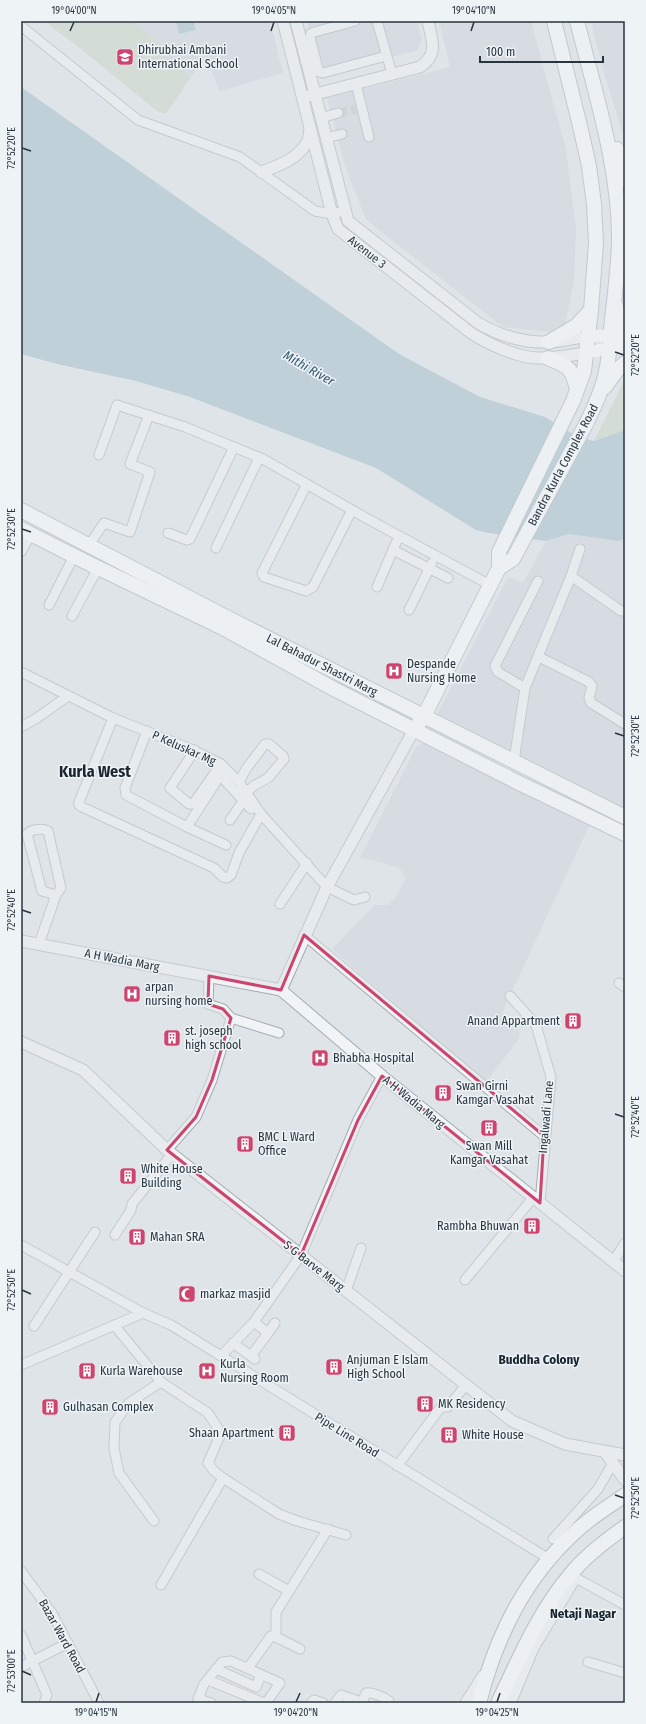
<svg xmlns="http://www.w3.org/2000/svg" width="646" height="1724" font-family="'Fira Sans Condensed',sans-serif">
  <rect width="100%" height="100%" fill="#dfe4e8"/>
  <g fill="#cdd3da">
    <path d="M44,21H270L283,73L219,91L206,56L191,77L160,55L76,45Z"/>
    <path d="M307,21H417L422,40L418,50L321,75Z"/>
    <path d="M439,21H531L566,150L576,229L574,280L565,326L551,332L503,327L380,231L366,219L345,166L327,98L450,67Z"/>
    <path d="M591,21H625V142L602,65Z"/>
    <path d="M569,534L618,541L625,539V815L436,716L508,577L523,583L546,541Z"/>
    <path d="M422,743H428L589,826L502,1013L519,1029L520,1035L518,1040L486,1082L332,949L375,905H388L395,898L406,878L399,868L380,862L360,858L416,747Z"/>
  </g>
  <g fill="#c7d2c0">
    <path d="M44,21H132L165,49L160,55L191,77L166,114L157,111L76,45Z"/>
    <path d="M625,379V430L594,441Z"/>
  </g>
  <g fill="#9ab8c8">
    <path d="M176,21H193L196,30L179,34Z"/>
    <path d="M21,87L399,354L480,397L545,417L576,436L594,441L625,430V539L618,541L569,534L546,541L489,533L476,530L376,468L190,397L136,381L57,364L21,354Z"/>
  </g>
  <g fill="none" stroke-linecap="round" stroke-linejoin="round">
    <path stroke="#bac1c6" stroke-width="9" stroke-dasharray="9 4.5" stroke-linecap="butt" d="M338,113L356,109"/>
    <defs>
      <g id="minor">
        <path d="M355,21L311,33L310,38L319,72L323,73L386,56"/>
        <path d="M377,21L392,74"/>
        <path d="M21,26L138,120L240,157L315,211L332,214L344,211"/>
        <path d="M356,84L369,137"/>
        <path d="M321,118L338,113"/>
        <path d="M326,138L342,134"/>
        <path d="M99,455L117,405L185,427L263,459L366,518L490,585"/>
        <path d="M307,484L262,573L264,577L306,591L313,587L352,510"/>
        <path d="M168,533L187,540L190,539L234,447"/>
        <path d="M89,545L104,523L130,532L150,472L130,464L149,415"/>
        <path d="M216,548L259,458"/>
        <path d="M393,550L448,578"/>
        <path d="M21,552L31,534"/>
        <path d="M571,576L621,611H625"/>
        <path d="M377,587L399,536"/>
        <path d="M49,605L74,556"/>
        <path d="M409,610L432,563"/>
        <path d="M72,616L98,568"/>
        <path d="M539,657L589,682L592,686L589,698L591,703L625,724"/>
        <path d="M21,672L113,718L191,749L221,764L239,782L261,814L327,887L354,900L365,897"/>
        <path d="M525,688L498,672L495,666L538,581"/>
        <path d="M113,718L79,802V805L82,807L214,868L223,877L227,878L231,875L239,853L261,814"/>
        <path d="M21,727L37,718L68,696"/>
        <path d="M147,731L125,788L126,795L187,827L226,845"/>
        <path d="M195,750L170,788L189,804H193L221,764"/>
        <path d="M514,761L525,688L571,576L580,549"/>
        <path d="M220,775L251,809"/>
        <path d="M239,782L246,769L265,744H269L283,756L284,759L268,778L255,785L246,792"/>
        <path d="M230,820L246,797"/>
        <path d="M187,827L219,777"/>
        <path d="M280,904L307,863"/>
        <path d="M304,935L544,1136"/>
        <path d="M39,944L56,895L42,891L27,834C32,829 42,828 48,831L61,888L56,895"/>
        <path d="M619,983L625,987"/>
        <path d="M510,996L536,1025L551,1077L540,1203"/>
        <path d="M231,1018L279,1033"/>
        <path d="M167,1150L196,1117L212,1080L231,1018L223,1009L208,1004L209,976"/>
        <path d="M115,1235L131,1210L132,1204L172,1154"/>
        <path d="M21,1245L143,1313L171,1325L549,1559"/>
        <path d="M613,1262L625,1243"/>
        <path d="M465,1280L533,1198"/>
        <path d="M346,1291L361,1248"/>
        <path d="M114,1325L161,1382L208,1413L221,1433L208,1463L214,1471L223,1478L279,1514L297,1521L346,1535"/>
        <path d="M34,1326L95,1232"/>
        <path d="M268,1333L275,1323"/>
        <path d="M233,1343L255,1359"/>
        <path d="M221,1356L254,1322L301,1255L358,1120L382,1076"/>
        <path d="M251,1356L268,1333L254,1322"/>
        <path d="M21,1365L143,1313"/>
        <path d="M397,1466L441,1407H448L466,1385"/>
        <path d="M154,1521L119,1473L114,1448L115,1422L129,1403L161,1382"/>
        <path d="M553,1539L598,1489L613,1463"/>
        <path d="M21,1571L52,1613L99,1703"/>
        <path d="M259,1574L289,1591"/>
        <path d="M576,1578L625,1605"/>
        <path d="M161,1585L223,1478"/>
        <path d="M21,1635L47,1695L44,1703"/>
        <path d="M276,1637L300,1649"/>
        <path d="M588,1662L625,1673"/>
        <path d="M21,1667L68,1643"/>
        <path d="M248,1668L271,1636L276,1637V1612L328,1529"/>
        <path d="M216,1669L256,1687L261,1675"/>
        <path d="M208,1680L264,1703"/>
        <path d="M211,1703L198,1699L204,1684L222,1662L231,1661L280,1683L266,1703"/>
        <path d="M311,1703L314,1700L323,1703"/>
        <path d="M335,1703L341,1695L364,1703"/>
        <path d="M362,1703L366,1693C373,1692 384,1697 389,1701V1703"/>
      </g>
      <g id="tertiary">
        <path d="M283,21L332,214L338,229L471,333C488,344 516,357 537,358C553,359 570,355 586,353"/>
        <path d="M296,21L348,221L478,323C498,335 524,343 547,342C560,342 574,338 588,336"/>
        <path d="M308,96L420,67C439,54 432,41 428,21"/>
        <path d="M261,172C278,166 296,160 306,144C309,141 309,134 310,129"/>
        <path d="M21,941L281,990L382,1076L625,1271"/>
        <path d="M281,990L327,887L414,730"/>
        <path d="M21,1042L83,1070L167,1150L512,1421L565,1444L625,1455"/>
        <path d="M605,1452L625,1480"/>
        <path d="M466,1703L483,1676"/>
        <path d="M510,1703L533,1648L572,1583"/>
      </g>
      <g id="primary">
        <path d="M617,149L625,181"/>
        <path d="M616,306L620,323L625,328"/>
        <path d="M549,342L576,326L591,310"/>
        <path d="M548,358C569,367 572,367 577,390"/>
        <path d="M605,387L618,369L625,363"/>
        <path d="M21,510L228,618L625,817"/>
        <path d="M21,529L88,563L223,628L334,689L515,781L625,834"/>
        <path d="M499,568V552L573,401L584,371L591,310L596,243L594,204L589,166L580,126L554,21"/>
        <path d="M414,730L424,716L499,568L513,559L585,426C593,410 601,393 605,376C610,358 610,337 612,319C615,294 618,268 619,243C620,168 595,93 577,21"/>
      </g>
      <g id="trunk">
        <path d="M479,1703C497,1633 527,1573 583,1525C596,1514 611,1505 625,1495"/>
        <path d="M498,1703C519,1659 538,1613 570,1575C585,1556 605,1541 625,1527"/>
      </g>
    </defs>
    <use href="#minor" stroke="#a4acb2" stroke-width="11"/>
    <use href="#tertiary" stroke="#a4acb2" stroke-width="13"/>
    <use href="#primary" stroke="#9eaab4" stroke-width="16"/>
    <use href="#trunk" stroke="#86949e" stroke-width="16"/>
    <use href="#minor" stroke="#f1f4f6" stroke-width="9"/>
    <use href="#tertiary" stroke="#f1f4f6" stroke-width="11"/>
    <g stroke="#fff" stroke-width="12">
      <path d="M588,336H625"/>
      <path d="M586,353L608,348H625"/>
    </g>
    <use href="#primary" stroke="#fff" stroke-width="14"/>
    <use href="#trunk" stroke="#fff" stroke-width="14"/>
  </g>
  <path d="M0 0H646V1724H0ZM304,935L544,1136L540,1203L382,1076L358,1120L301,1255L167,1150L196,1117L212,1080L231,1018L223,1009L208,1004L209,976L281,990Z" fill="#dfe4e8" fill-opacity=".55" fill-rule="evenodd"/>
  <path fill="none" stroke="#cc456f" stroke-width="3" stroke-linejoin="round" d="M304,935L544,1136L540,1203L382,1076L358,1120L301,1255L167,1150L196,1117L212,1080L231,1018L223,1009L208,1004L209,976L281,990Z"/>
  <path fill="none" stroke="#28343f" stroke-width="1.5" d="M70,31L74,22M271,31L274,22M471,31L474,22M22,148L31,151M615,352L624,355M22,529L31,532M615,733L624,736M22,910L31,913M615,1114L624,1117M22,1290L31,1294M615,1495L624,1498M22,1671L31,1675M96,1702L99,1693M296,1702L300,1693M497,1702L500,1693"/>
  <defs>
    <symbol id="school-square" viewBox="-11 -11 22 22"><rect x="-9" y="-9" width="18" height="18" rx="4" fill="#cc456f" stroke="#eef3f6"/><path d="M0-5L7-2L0 1L-7-2ZM-4 1L0 2.5L4 1V4Q0 6-4 4Z" fill="#fff"/></symbol>
    <symbol id="hospital-square" viewBox="-11 -11 22 22"><rect x="-9" y="-9" width="18" height="18" rx="4" fill="#cc456f" stroke="#eef3f6"/><path d="M-5-5h3v3.5h4V-5h3V5h-3V1.5h-4V5h-3Z" fill="#fff"/></symbol>
    <symbol id="building-square" viewBox="-11 -11 22 22"><rect x="-9" y="-9" width="18" height="18" rx="4" fill="#cc456f" stroke="#eef3f6"/><path d="M-4-6H4V6H1V3H-1V6H-4ZM-2.5-4.3h1.7v1.8h-1.7ZM.8-4.3h1.7v1.8H.8ZM-2.5-1h1.7V.8h-1.7ZM.8-1h1.7V.8H.8Z" fill="#fff"/></symbol>
    <symbol id="mosque-square" viewBox="-11 -11 22 22"><rect x="-9" y="-9" width="18" height="18" rx="4" fill="#cc456f" stroke="#eef3f6"/><path d="M3.5-4.9A6 6 0 1 0 3.5 4.9A5 5 0 1 1 3.5-4.9Z" fill="#fff"/></symbol>
  </defs>
  <g fill-rule="evenodd">
    <use href="#school-square" x="115" y="47" width="20" height="20"/>
    <use href="#hospital-square" x="384" y="661" width="20" height="20"/>
    <use href="#hospital-square" x="122" y="984" width="20" height="20"/>
    <use href="#building-square" x="563" y="1011" width="20" height="20"/>
    <use href="#building-square" x="162" y="1028" width="20" height="20"/>
    <use href="#hospital-square" x="310" y="1048" width="20" height="20"/>
    <use href="#building-square" x="433" y="1083" width="20" height="20"/>
    <use href="#building-square" x="479" y="1118" width="20" height="20"/>
    <use href="#building-square" x="235" y="1134" width="20" height="20"/>
    <use href="#building-square" x="118" y="1166" width="20" height="20"/>
    <use href="#building-square" x="522" y="1216" width="20" height="20"/>
    <use href="#building-square" x="127" y="1227" width="20" height="20"/>
    <use href="#mosque-square" x="177" y="1284" width="20" height="20"/>
    <use href="#building-square" x="324" y="1357" width="20" height="20"/>
    <use href="#building-square" x="77" y="1361" width="20" height="20"/>
    <use href="#hospital-square" x="197" y="1361" width="20" height="20"/>
    <use href="#building-square" x="415" y="1394" width="20" height="20"/>
    <use href="#building-square" x="40" y="1397" width="20" height="20"/>
    <use href="#building-square" x="277" y="1423" width="20" height="20"/>
    <use href="#building-square" x="439" y="1425" width="20" height="20"/>
  </g>
  <g text-anchor="middle" dominant-baseline="central" stroke-width="3" stroke-linejoin="round" paint-order="stroke">
    <g font-size="12" fill="#28343f" stroke="#eef3f6" text-anchor="start">
      <text x="138" y="50">Dhirubhai Ambani<tspan x="138" dy="14">International School</tspan></text>
      <text x="407" y="664">Despande<tspan x="407" dy="14">Nursing Home</tspan></text>
      <text x="145" y="987">arpan<tspan x="145" dy="14">nursing home</tspan></text>
      <text x="560" y="1021" text-anchor="end">Anand Appartment</text>
      <text x="185" y="1031">st. joseph<tspan x="185" dy="14">high school</tspan></text>
      <text x="333" y="1058">Bhabha Hospital</text>
      <text x="456" y="1086">Swan Girni<tspan x="456" dy="14">Kamgar Vasahat</tspan></text>
      <text x="258" y="1137">BMC L Ward<tspan x="258" dy="14">Office</tspan></text>
      <text x="489" y="1146" text-anchor="middle">Swan Mill<tspan x="489" dy="14">Kamgar Vasahat</tspan></text>
      <text x="141" y="1169">White House<tspan x="141" dy="14">Building</tspan></text>
      <text x="519" y="1226" text-anchor="end">Rambha Bhuwan</text>
      <text x="150" y="1237">Mahan SRA</text>
      <text x="200" y="1294">markaz masjid</text>
      <text x="347" y="1360">Anjuman E Islam<tspan x="347" dy="14">High School</tspan></text>
      <text x="220" y="1364">Kurla<tspan x="220" dy="14">Nursing Room</tspan></text>
      <text x="100" y="1371">Kurla Warehouse</text>
      <text x="438" y="1404">MK Residency</text>
      <text x="63" y="1407">Gulhasan Complex</text>
      <text x="274" y="1433" text-anchor="end">Shaan Apartment</text>
      <text x="462" y="1435">White House</text>
    </g>
    <g font-size="12" fill="#28343f" stroke="#eef3f6">
      <text transform="translate(367 252) rotate(38)">Avenue 3</text>
      <text transform="translate(563 465) rotate(-62)">Bandra Kurla Complex Road</text>
      <text transform="translate(322 665) rotate(27)">Lal Bahadur Shastri Marg</text>
      <text transform="translate(184 748) rotate(24)">P Keluskar Mg</text>
      <text transform="translate(122 960) rotate(11)">A H Wadia Marg</text>
      <text transform="translate(414 1102) rotate(39)">A H Wadia Marg</text>
      <text transform="translate(546 1117) rotate(-85)">Ingalwadi Lane</text>
      <text transform="translate(314 1266) rotate(38)">S G Barve Marg</text>
      <text transform="translate(347 1435) rotate(32)">Pipe Line Road</text>
      <text transform="translate(62 1636) rotate(61)">Bazar Ward Road</text>
    </g>
    <g font-size="13" font-style="italic" fill="#335972" stroke="#eef3f6">
      <text transform="translate(309 368) rotate(30)">Mithi River</text>
    </g>
    <g font-size="13" font-weight="bold" fill="#1a2530" stroke="#eef3f6">
      <text x="539" y="1359">Buddha Colony</text>
      <text x="583" y="1613">Netaji Nagar</text>
    </g>
    <g font-size="16" font-weight="bold" fill="#1a2530" stroke="#eef3f6">
      <text x="95" y="771">Kurla West</text>
    </g>
  </g>
  <rect width="646" height="1724" fill="none" stroke="#eef3f6" stroke-width="44"/>
  <path d="M480 56v6h123v-6" fill="none" stroke="#28343f" stroke-width="2"/>
  <text x="486" y="56" font-size="12" fill="#28343f" stroke="#eef3f6" stroke-width="3" paint-order="stroke">100 m</text>
  <rect x="22" y="22" width="602" height="1680" fill="none" stroke="#28343f" stroke-width="1.5"/>
  <g font-size="10" text-anchor="middle" fill="#28343f">
    <text x="74" y="14">19°04'00"N</text>
    <text x="274" y="14">19°04'05"N</text>
    <text x="474" y="14">19°04'10"N</text>
    <text transform="translate(11 148) rotate(-90)" y="4">72°52'20"E</text>
    <text transform="translate(635 355) rotate(-90)" y="4">72°52'20"E</text>
    <text transform="translate(11 529) rotate(-90)" y="4">72°52'30"E</text>
    <text transform="translate(635 736) rotate(-90)" y="4">72°52'30"E</text>
    <text transform="translate(11 910) rotate(-90)" y="4">72°52'40"E</text>
    <text transform="translate(635 1117) rotate(-90)" y="4">72°52'40"E</text>
    <text transform="translate(11 1290) rotate(-90)" y="4">72°52'50"E</text>
    <text transform="translate(635 1498) rotate(-90)" y="4">72°52'50"E</text>
    <text transform="translate(11 1671) rotate(-90)" y="4">72°53'00"E</text>
    <text x="96" y="1716">19°04'15"N</text>
    <text x="296" y="1716">19°04'20"N</text>
    <text x="497" y="1716">19°04'25"N</text>
  </g>
</svg>
